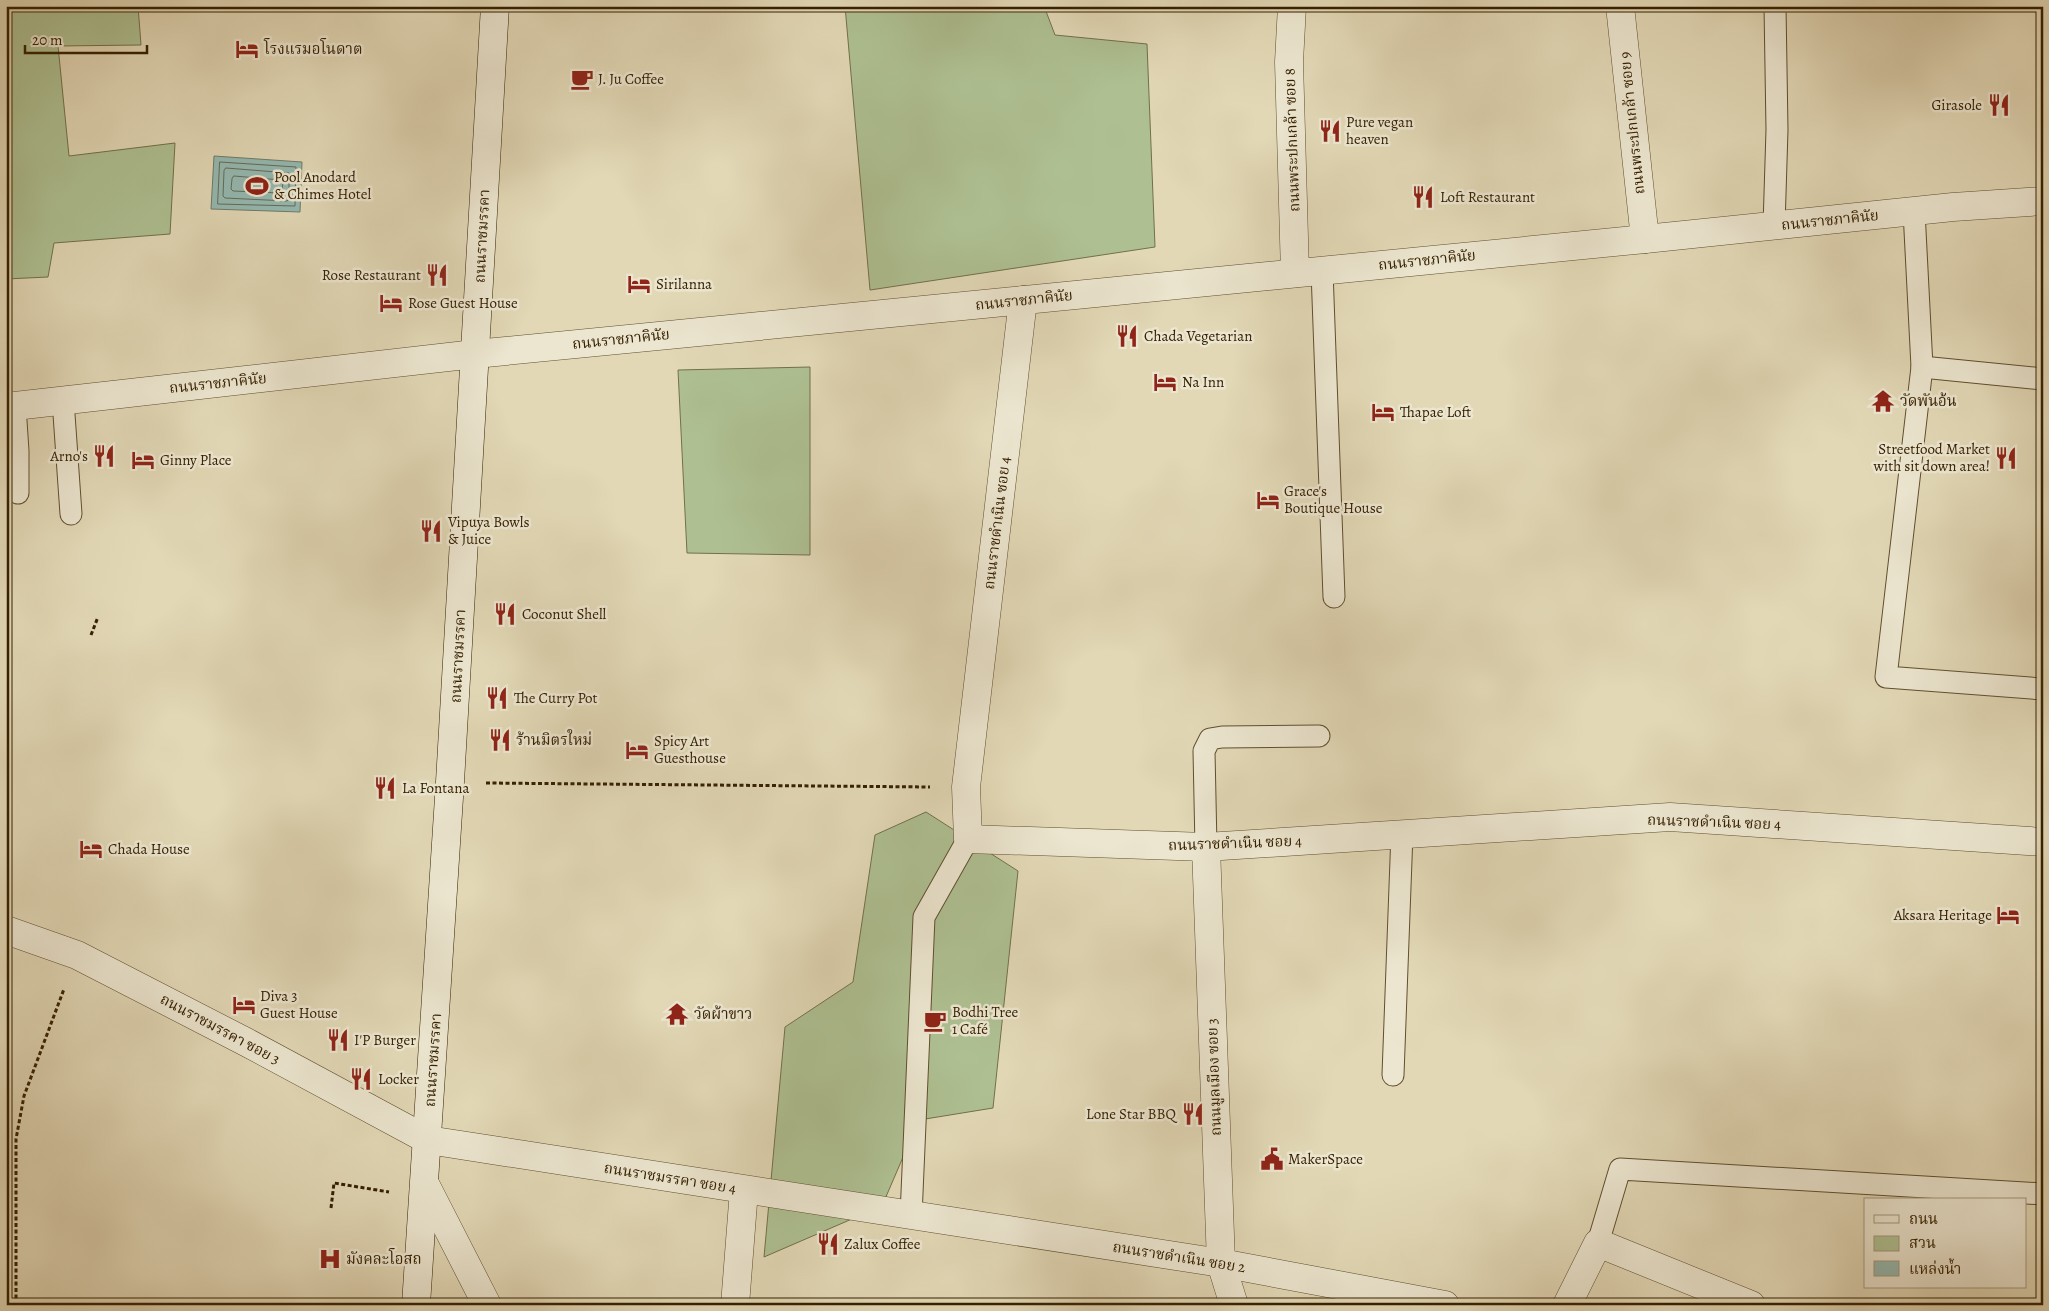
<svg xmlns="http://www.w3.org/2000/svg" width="2049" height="1311" font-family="Alegreya,'Noto Serif Thai',serif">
  <rect width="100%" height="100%" fill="#e2d8b6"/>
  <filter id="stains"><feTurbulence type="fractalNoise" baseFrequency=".004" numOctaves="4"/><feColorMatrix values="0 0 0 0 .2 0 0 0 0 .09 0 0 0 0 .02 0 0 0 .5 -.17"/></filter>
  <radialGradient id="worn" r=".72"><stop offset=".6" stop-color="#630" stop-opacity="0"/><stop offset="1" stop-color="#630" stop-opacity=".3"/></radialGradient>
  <g fill="#aec092" stroke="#72704a">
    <path d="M6,6H138L141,45L58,46L69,156L175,143L170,234L54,243L48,277L6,279Z"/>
    <path d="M845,6H1044L1055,35L1147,44L1155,247L870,290Z"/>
    <path d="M810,367V555L687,553L678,370Z"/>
    <path d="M926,812L1018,871L993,1108L919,1120L882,1206L764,1257L785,1027L853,982L875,835Z"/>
  </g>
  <path fill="#95b9b1" stroke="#6f7c6b" d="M214,156L302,162L300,212L211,209Z"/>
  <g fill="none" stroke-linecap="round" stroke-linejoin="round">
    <g stroke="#656c59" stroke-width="1">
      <path d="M220,162L296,167L295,206L218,204Z"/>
      <path d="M226,168L289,173V199L287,201L225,198L223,196L224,171Z"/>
      <path d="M234,176L281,180L283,182L282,191L280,193L233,191L231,189L232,179Z"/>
    </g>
    <defs>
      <g id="lane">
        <path d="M1914,211L1922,367L1886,677L2043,689"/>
        <path d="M1774,226L1777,130L1775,6"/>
        <path d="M1322,271L1334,597"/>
        <path d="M1922,367L2043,379"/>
        <path d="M63,400L71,514"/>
        <path d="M15,406L18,451V493"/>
        <path d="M1206,847L1204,751L1210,739L1222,737L1319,736"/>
        <path d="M1393,1075L1402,833"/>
        <path d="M911,1216L924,917L968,839"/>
        <path d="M1598,1243L1620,1169L2043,1194"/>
      </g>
      <g id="street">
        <path d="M1292,6L1289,62L1295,273"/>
        <path d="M1620,6L1645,239"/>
        <path d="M1023,300L966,787L968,839L1206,847L1670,817L2043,842"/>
        <path d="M6,407L475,354L1645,239L1953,207L2043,201"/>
        <path d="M1206,847L1221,1263L1234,1305"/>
        <path d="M6,930L77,955L246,1042L428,1140L1221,1263L1445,1305"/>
        <path d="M425,1184L487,1305"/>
        <path d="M735,1305L744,1190"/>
        <path d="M1567,1305L1598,1243L1751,1305"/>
      </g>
      <path id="secondary" d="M416,1305L450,782L495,6"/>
    </defs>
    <use href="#lane" stroke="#604e2e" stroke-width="23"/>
    <use href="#street" stroke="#604e2e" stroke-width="29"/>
    <use href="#secondary" stroke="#352001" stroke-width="29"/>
    <g stroke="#352001" stroke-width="3" stroke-dasharray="4 2.5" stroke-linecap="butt">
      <path d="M91,635L98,617"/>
      <path d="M486,783L930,787"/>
      <path d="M331,1208L334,1183L389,1192"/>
      <path d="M16,1305V1139L24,1096L64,989"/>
    </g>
    <use href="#lane" stroke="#ece6d0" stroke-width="21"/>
    <use href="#street" stroke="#ece6d0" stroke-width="28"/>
    <use href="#secondary" stroke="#ece6d0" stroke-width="28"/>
  </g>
  <defs>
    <symbol id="hotel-bare" viewBox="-9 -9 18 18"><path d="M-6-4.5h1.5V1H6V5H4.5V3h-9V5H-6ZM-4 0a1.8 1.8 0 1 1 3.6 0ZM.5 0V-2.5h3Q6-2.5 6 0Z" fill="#8f2418" stroke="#ece6d0" stroke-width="2.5" paint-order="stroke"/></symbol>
    <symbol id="cafe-bare" viewBox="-9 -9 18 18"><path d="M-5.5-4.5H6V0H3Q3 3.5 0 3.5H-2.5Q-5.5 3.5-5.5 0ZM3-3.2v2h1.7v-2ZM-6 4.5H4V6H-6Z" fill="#8f2418" stroke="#ece6d0" stroke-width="2.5" paint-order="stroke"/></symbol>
    <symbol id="restaurant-bare" viewBox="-9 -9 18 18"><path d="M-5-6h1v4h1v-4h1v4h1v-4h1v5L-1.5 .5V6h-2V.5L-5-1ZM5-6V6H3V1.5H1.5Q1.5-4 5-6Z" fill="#8f2418" stroke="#ece6d0" stroke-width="2.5" paint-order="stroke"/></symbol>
    <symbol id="stadium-bare" viewBox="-9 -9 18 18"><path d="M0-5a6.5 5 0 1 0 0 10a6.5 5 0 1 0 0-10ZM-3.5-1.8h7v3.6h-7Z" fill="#8f2418" stroke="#ece6d0" stroke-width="2.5" paint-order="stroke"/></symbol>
    <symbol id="temple-bare" viewBox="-9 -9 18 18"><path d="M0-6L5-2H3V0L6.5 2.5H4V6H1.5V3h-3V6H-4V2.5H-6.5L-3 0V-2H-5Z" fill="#8f2418" stroke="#ece6d0" stroke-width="2.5" paint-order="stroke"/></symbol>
    <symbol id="civic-bare" viewBox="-9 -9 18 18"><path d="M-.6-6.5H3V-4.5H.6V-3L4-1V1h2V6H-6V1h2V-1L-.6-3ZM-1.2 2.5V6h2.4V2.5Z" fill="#8f2418" stroke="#ece6d0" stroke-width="2.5" paint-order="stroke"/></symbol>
    <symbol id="hospital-bare" viewBox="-9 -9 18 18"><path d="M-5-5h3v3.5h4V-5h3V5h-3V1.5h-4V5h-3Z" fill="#8f2418" stroke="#ece6d0" stroke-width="2.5" paint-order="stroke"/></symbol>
  </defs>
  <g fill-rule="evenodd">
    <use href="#hotel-bare" x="231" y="33" width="32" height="32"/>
    <use href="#cafe-bare" x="566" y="63" width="32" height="32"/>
    <use href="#restaurant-bare" x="1983" y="89" width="32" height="32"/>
    <use href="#restaurant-bare" x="1314" y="115" width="32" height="32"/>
    <use href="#stadium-bare" x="241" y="170" width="32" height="32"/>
    <use href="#restaurant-bare" x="1407" y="181" width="32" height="32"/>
    <use href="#restaurant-bare" x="421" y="259" width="32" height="32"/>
    <use href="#hotel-bare" x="623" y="268" width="32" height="32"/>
    <use href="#hotel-bare" x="375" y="287" width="32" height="32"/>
    <use href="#restaurant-bare" x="1111" y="320" width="32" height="32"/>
    <use href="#hotel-bare" x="1149" y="366" width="32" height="32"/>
    <use href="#temple-bare" x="1867" y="385" width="32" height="32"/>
    <use href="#hotel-bare" x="1367" y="396" width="32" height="32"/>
    <use href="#restaurant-bare" x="88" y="440" width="32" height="32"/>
    <use href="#restaurant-bare" x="1990" y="442" width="32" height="32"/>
    <use href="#hotel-bare" x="127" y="444" width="32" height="32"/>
    <use href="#hotel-bare" x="1252" y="484" width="32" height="32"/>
    <use href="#restaurant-bare" x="415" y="515" width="32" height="32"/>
    <use href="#restaurant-bare" x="489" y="598" width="32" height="32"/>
    <use href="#restaurant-bare" x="481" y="682" width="32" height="32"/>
    <use href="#restaurant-bare" x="484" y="724" width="32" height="32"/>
    <use href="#hotel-bare" x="621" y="734" width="32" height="32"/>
    <use href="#restaurant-bare" x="369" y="772" width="32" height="32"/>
    <use href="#hotel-bare" x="75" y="833" width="32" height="32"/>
    <use href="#hotel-bare" x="1992" y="899" width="32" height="32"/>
    <use href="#hotel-bare" x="228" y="989" width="32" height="32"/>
    <use href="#temple-bare" x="661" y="998" width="32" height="32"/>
    <use href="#cafe-bare" x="919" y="1005" width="32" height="32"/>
    <use href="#restaurant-bare" x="322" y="1024" width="32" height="32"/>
    <use href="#restaurant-bare" x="345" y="1063" width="32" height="32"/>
    <use href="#restaurant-bare" x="1177" y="1098" width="32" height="32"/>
    <use href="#civic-bare" x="1256" y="1143" width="32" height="32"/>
    <use href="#restaurant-bare" x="812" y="1228" width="32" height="32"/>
    <use href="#hospital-bare" x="314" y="1243" width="32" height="32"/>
  </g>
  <g text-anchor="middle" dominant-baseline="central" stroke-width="5" stroke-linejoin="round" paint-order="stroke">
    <g font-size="15" fill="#352001" stroke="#ece6d0" text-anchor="start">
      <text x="264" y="49">โรงแรมอโนดาต</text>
      <text x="598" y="79">J. Ju Coffee</text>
      <text x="1982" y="105" text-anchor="end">Girasole</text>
      <text x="1346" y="122">Pure vegan<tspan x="1346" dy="17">heaven</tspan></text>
      <text x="274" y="177">Pool Anodard<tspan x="274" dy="17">&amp; Chimes Hotel</tspan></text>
      <text x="1440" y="197">Loft Restaurant</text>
      <text x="421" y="275" text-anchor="end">Rose Restaurant</text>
      <text x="656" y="284">Sirilanna</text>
      <text x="408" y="303">Rose Guest House</text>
      <text x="1144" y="336">Chada Vegetarian</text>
      <text x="1182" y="382">Na Inn</text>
      <text x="1900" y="401">วัดพันอ้น</text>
      <text x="1400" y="412">Thapae Loft</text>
      <text x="1990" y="449" text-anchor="end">Streetfood Market<tspan x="1990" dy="17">with sit down area!</tspan></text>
      <text x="88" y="456" text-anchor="end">Arno's</text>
      <text x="160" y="460">Ginny Place</text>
      <text x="1284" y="491">Grace's<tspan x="1284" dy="17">Boutique House</tspan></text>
      <text x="448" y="522">Vipuya Bowls<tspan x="448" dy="17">&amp; Juice</tspan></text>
      <text x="522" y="614">Coconut Shell</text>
      <text x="514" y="698">The Curry Pot</text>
      <text x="516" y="740">ร้านมิตรใหม่</text>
      <text x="654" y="741">Spicy Art<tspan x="654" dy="17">Guesthouse</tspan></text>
      <text x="402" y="788">La Fontana</text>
      <text x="108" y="849">Chada House</text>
      <text x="1992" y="915" text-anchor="end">Aksara Heritage</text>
      <text x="260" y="996">Diva 3<tspan x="260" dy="17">Guest House</tspan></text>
      <text x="952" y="1012">Bodhi Tree<tspan x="952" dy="17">1 Café</tspan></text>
      <text x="694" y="1014">วัดผ้าขาว</text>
      <text x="354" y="1040">I'P Burger</text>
      <text x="378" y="1079">Locker</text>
      <text x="1176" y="1114" text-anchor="end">Lone Star BBQ</text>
      <text x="1288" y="1159">MakerSpace</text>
      <text x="844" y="1244">Zalux Coffee</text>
      <text x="346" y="1259">มังคละโอสถ</text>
    </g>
    <g font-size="15" fill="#352001" stroke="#ece6d0">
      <text transform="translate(1632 123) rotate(-96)">ถนนพระปกเกล้า ซอย 9</text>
      <text transform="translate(1292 140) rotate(-92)">ถนนพระปกเกล้า ซอย 8</text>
      <text transform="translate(1830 220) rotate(-6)">ถนนราชภาคินัย</text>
      <text transform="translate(482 236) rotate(-87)">ถนนราชมรรคา</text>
      <text transform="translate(1427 260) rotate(-6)">ถนนราชภาคินัย</text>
      <text transform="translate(1024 300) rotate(-6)">ถนนราชภาคินัย</text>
      <text transform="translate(621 339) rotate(-6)">ถนนราชภาคินัย</text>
      <text transform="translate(218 383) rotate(-6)">ถนนราชภาคินัย</text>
      <text transform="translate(997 523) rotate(-83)">ถนนราชดำเนิน ซอย 4</text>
      <text transform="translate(458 656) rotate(-87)">ถนนราชมรรคา</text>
      <text transform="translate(1714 822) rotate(2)">ถนนราชดำเนิน ซอย 4</text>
      <text transform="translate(1235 843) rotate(-2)">ถนนราชดำเนิน ซอย 4</text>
      <text transform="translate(220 1029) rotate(28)">ถนนราชมรรคา ซอย 3</text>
      <text transform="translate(433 1060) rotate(-86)">ถนนราชมรรคา</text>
      <text transform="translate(1214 1077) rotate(-92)">ถนนมูลเมือง ซอย 3</text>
      <text transform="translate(670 1178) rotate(9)">ถนนราชมรรคา ซอย 4</text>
      <text transform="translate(1179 1257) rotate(9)">ถนนราชดำเนิน ซอย 2</text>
    </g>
  </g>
  <rect width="2049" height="1311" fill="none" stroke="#e2d8b6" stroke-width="25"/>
  <rect x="8" y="8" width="2034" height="1296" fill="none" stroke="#352001" stroke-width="2.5"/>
  <rect x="12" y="12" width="2024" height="1286" fill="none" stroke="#352001"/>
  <rect x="1864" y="1198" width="162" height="90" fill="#ece6d0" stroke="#a3977d"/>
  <rect x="1874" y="1215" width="25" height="8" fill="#ece6d0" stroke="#a3977d"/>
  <text x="1909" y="1224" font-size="15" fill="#352001">ถนน</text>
  <rect x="1874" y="1236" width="25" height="15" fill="#aec092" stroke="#a3977d"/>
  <text x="1909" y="1248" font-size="15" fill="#352001">สวน</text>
  <rect x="1874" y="1261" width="25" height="15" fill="#95b9b1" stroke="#a3977d"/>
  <text x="1909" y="1274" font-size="15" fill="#352001">แหล่งน้ำ</text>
  <path d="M25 45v8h122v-8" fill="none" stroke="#352001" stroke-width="2.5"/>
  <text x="32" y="45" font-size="15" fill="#352001" stroke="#ece6d0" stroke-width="4" paint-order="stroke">20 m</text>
  <rect width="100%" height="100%" filter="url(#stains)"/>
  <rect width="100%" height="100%" fill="url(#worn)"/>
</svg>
